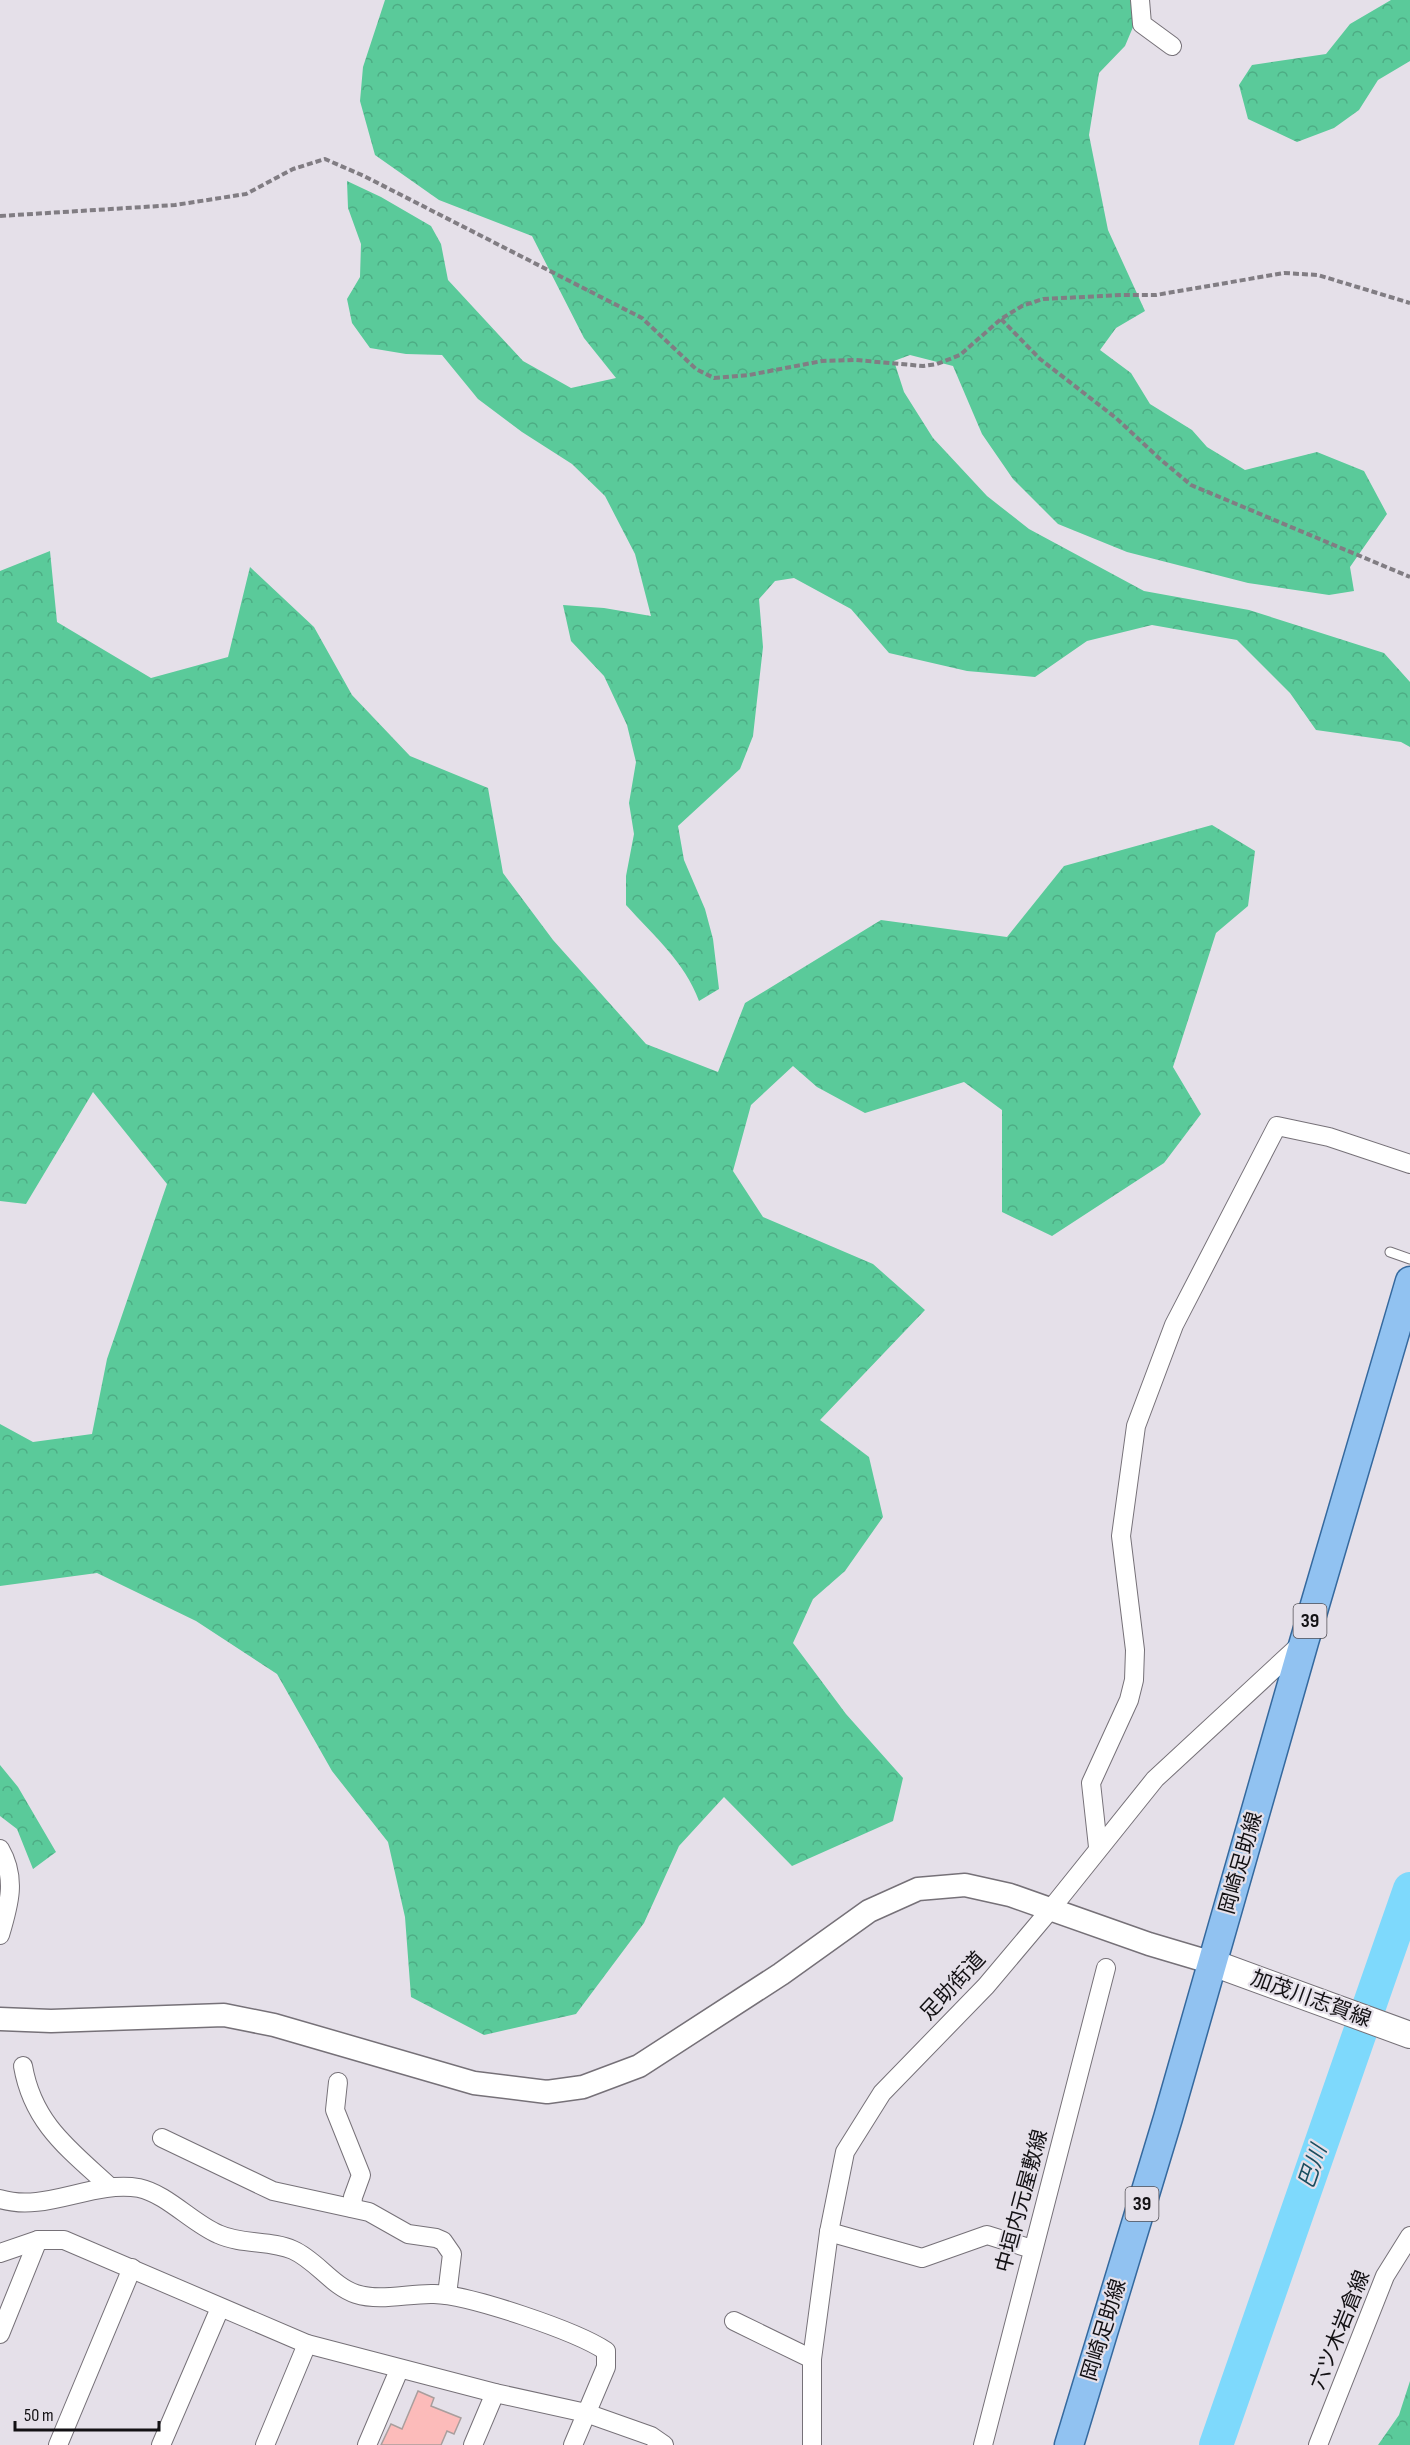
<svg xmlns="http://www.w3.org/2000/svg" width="1410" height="2445" font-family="'Sofia Sans Condensed','Noto Sans JP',sans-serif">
  <defs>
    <pattern id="forest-crowns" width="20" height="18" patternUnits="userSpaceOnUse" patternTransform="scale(1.5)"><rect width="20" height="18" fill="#5aca9a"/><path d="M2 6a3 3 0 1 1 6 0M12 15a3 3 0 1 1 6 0" fill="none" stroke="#4dac84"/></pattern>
  </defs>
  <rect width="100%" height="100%" fill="#e5e0e9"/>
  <g fill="url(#forest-crowns)">
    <path d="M385,0H1134L1136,20L1125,46L1099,73L1089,135L1108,230L1145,311L1116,328L1100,350L1131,373L1150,404L1192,430L1207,447L1245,470L1317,452L1364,471L1387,514L1350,567L1354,591L1329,595L1248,583L1127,552L1058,524L1013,479L982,434L953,366L910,355L894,361L904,392L933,438L987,496L1029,529L1144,591L1249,610L1384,653L1410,682V747L1401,742L1316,730L1290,693L1237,640L1152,625L1087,641L1035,677L967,671L889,653L851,609L794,578L775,581L759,599L763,647L753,736L740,769L678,826L684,860L705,909L713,939L719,989L699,1001C685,962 653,935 626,905V876L634,834L629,803L636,762L627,725L604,676L571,641L563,605L604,608L651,616L635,554L605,496L572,464L522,432L478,399L442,355L406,354L370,348L352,323L347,299L360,277L361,244L348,208L347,181L381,197L431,226L441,244L448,280L523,361L571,388L616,378L584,338L532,236L439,200L375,155L360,101L363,67Z"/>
    <path d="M1391,0H1410V61L1378,80L1359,110L1334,128L1297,142L1248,119L1239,85L1252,65L1326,54L1350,24Z"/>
    <path d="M50,551L57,622L151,678L228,657L250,567L314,627L352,695L410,756L488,788L503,873L553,940L646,1044L718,1072L745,1003L881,920L1007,937L1064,866L1212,825L1255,851L1248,906L1216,933L1173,1067L1201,1114L1164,1163L1052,1236L1002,1212V1110L964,1082L865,1113L817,1087L793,1066L751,1105L733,1171L763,1217L873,1264L925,1310L820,1420L869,1457L883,1517L845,1571L813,1599L793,1643L846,1714L903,1778L893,1821L792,1866L724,1797L679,1846L644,1923L576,2014L484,2035L411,1997L405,1917L388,1842L332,1771L277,1674L196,1621L97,1573L0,1586V1424L33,1442L92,1434L107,1359L167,1184L93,1092L26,1204L0,1201V571Z"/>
    <path d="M0,1765L18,1787L56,1852L33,1869L17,1829L0,1816Z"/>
    <path d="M1410,2381V2445H1378L1399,2415Z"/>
  </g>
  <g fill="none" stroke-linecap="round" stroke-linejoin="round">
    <path stroke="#7ed9fc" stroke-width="34" d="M1216,2445L1410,1889"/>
  </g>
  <path fill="#fcbbba" stroke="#a99e9d" stroke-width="1.5" d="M418,2391L434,2398L431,2406L461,2418L454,2434L447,2431L441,2445H381L391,2424L402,2429Z"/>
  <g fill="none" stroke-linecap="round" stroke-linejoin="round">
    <defs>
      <path id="service" d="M1390,1252L1410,1259"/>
      <g id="minor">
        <path d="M1140,0L1142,24L1172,46"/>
        <path d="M1098,1847L1091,1783L1129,1700L1134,1680L1135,1650L1121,1536L1136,1426L1174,1325L1277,1126L1329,1137L1410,1164"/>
        <path d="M0,1849C17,1878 9,1905 0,1935"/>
        <path d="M23,2066C33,2124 70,2150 110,2187"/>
        <path d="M338,2082L335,2110L361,2175L353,2197L352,2208"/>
        <path d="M162,2138L273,2191L369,2212L408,2234L436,2238L443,2241L452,2254L447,2295"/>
        <path d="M0,2199C46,2213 92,2180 139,2188C167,2194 192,2223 218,2234C242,2245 271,2240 293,2250C316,2260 332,2286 356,2294C381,2302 409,2293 434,2294C470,2295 576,2331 606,2351V2367L573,2445"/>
        <path d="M829,2232L922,2258L987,2235L1032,2249"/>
        <path d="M0,2253L38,2240H64L307,2344L495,2393L586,2413L651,2436L664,2445"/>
        <path d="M734,2321L812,2359"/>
        <path d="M0,2334L38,2240"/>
        <path d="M58,2445L132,2268"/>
        <path d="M161,2445L220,2308"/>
        <path d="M265,2445L307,2344"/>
        <path d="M367,2445L399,2370"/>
        <path d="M473,2445L495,2393"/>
        <path d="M812,2445V2359L829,2232L845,2152L882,2093L986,1986L1050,1910L1155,1779L1302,1643"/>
        <path d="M983,2445L1106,1968"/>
        <path d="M1318,2445L1385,2276L1410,2236"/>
      </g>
      <path id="tertiary" d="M0,2019L51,2021L224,2015L274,2025L474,2083L547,2092L583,2087L639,2066L781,1974L869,1911L918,1889L965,1885L1010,1895L1149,1944L1213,1963"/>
      <path id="secondary" d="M1213,1963L1410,2035"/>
      <path id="primary" d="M1069,2445L1168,2118L1304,1642L1410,1281"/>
    </defs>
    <use href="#service" stroke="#767178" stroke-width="11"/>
    <use href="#minor" stroke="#767178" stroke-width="20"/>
    <use href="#tertiary" stroke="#767178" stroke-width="25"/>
    <use href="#secondary" stroke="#767178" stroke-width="28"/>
    <use href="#primary" stroke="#35699e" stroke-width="31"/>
    <g stroke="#817d83" stroke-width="4" stroke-dasharray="6 3" stroke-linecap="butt">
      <path d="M0,216L175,205L246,194L293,169L325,159L364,176L642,318L696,369L714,378L749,375L822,361L856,360L923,366L937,364L960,355L1001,319L1022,306L1043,299L1122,295H1156L1284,273L1318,275L1410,303"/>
      <path d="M1001,319L1040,359L1116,418L1160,459L1191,485L1410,577"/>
    </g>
    <use href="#service" stroke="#fff" stroke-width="9"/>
    <use href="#minor" stroke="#fff" stroke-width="18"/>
    <use href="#tertiary" stroke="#fff" stroke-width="22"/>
    <use href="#secondary" stroke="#fff" stroke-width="26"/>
    <use href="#primary" stroke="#91c2f1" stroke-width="28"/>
  </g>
  <g text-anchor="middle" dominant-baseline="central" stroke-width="4.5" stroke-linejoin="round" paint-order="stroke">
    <g fill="#e5e0e9" stroke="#524f54" stroke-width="1.5">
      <rect x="1293.5" y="1604" width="33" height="34" rx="4.5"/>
      <rect x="1125.5" y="2187" width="33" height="34" rx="4.5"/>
    </g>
    <g font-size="20" font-weight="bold" fill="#131114">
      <text x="1310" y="1621">39</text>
      <text x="1142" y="2204">39</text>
    </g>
    <g font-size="21" fill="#131114" stroke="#e5e0e9">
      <text transform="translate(1241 1863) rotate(-74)">岡崎足助線</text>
      <text transform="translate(953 1986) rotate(-47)">足助街道</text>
      <text transform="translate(1311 1999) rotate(20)">加茂川志賀線</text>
      <text transform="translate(1022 2201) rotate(-75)">中垣内元屋敷線</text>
      <text transform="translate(1104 2330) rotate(-73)">岡崎足助線</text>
      <text transform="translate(1340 2330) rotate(-68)">六ツ木岩倉線</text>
    </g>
    <g font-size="22" font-style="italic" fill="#1a4e60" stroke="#e5e0e9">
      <text transform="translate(1313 2167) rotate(-71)">巴川</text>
    </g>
  </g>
  <path d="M15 2421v9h144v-9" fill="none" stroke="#131114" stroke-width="3"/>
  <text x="24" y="2421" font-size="18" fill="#131114" stroke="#e5e0e9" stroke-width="4.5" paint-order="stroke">50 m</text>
</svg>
